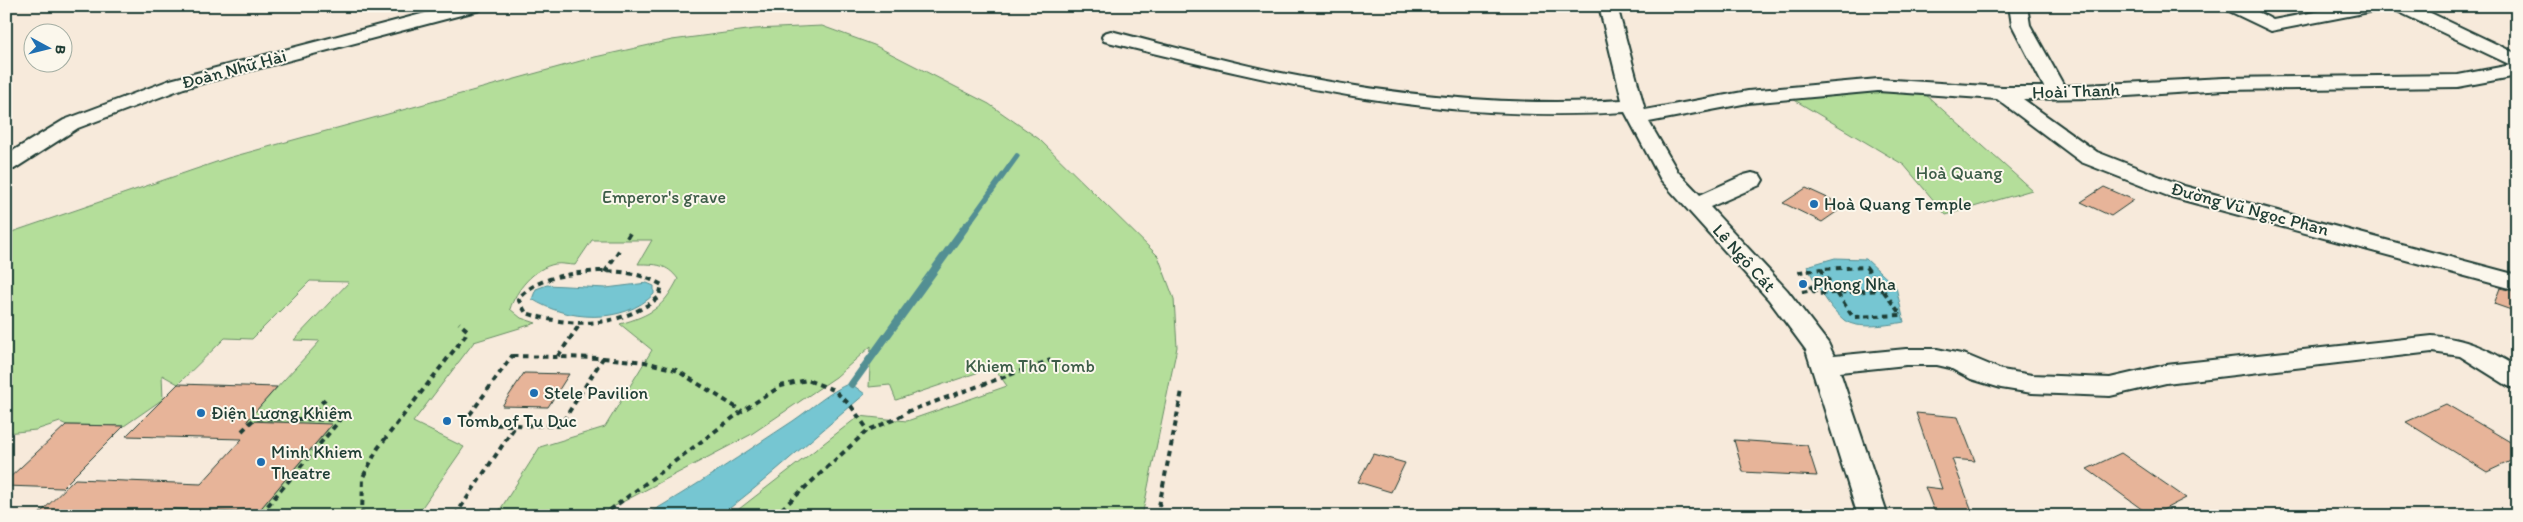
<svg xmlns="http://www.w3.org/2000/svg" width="2523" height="522" font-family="Itim,sans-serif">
  <rect width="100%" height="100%" fill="#f7eadb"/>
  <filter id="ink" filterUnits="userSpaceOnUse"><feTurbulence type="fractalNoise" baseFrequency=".02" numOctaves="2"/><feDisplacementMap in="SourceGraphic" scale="10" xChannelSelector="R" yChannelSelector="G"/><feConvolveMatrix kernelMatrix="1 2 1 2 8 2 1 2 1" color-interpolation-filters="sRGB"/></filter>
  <g filter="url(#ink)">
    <g fill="#b4de9a" stroke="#6a8e67">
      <path d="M822,26L874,45L989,104L1039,139L1158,256L1174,299L1177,347L1142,516H730L859,416L907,421L1007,386L994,367L896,400L890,385L869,387L871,346L836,377L750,435L596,516H496L540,447L605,427L652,350L620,324C651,315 663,308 678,279C667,264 656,264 638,264L652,240H592L575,265C569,265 561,263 555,264C534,268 516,290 510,309L521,318L536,323L474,342L413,422L464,447L416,516H167L173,510H177L257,513L332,425L258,421L237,431L320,341L294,340L349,282L310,281L252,339L225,338L178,384L162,375L163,399L124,426L67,425L60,422L36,430L6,433V234L228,158L595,57L672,40L755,29Z"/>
      <path d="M1866,89L1924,93L2032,190L1946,215L1904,165L1791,98Z"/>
    </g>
    <g fill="#76c6d2" stroke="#538f93">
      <path d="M1835,258L1866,259L1896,287L1904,322C1889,325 1857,330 1844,320C1828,307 1816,284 1807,266Z"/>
      <path d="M647,283L654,286V294C623,325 566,321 532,299L536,289L547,285L606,288Z"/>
      <path d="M850,383L865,394L755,488L720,516H644C695,487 744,453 793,421C812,408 829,392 850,383Z"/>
    </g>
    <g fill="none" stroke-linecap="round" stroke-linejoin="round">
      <path stroke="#538f93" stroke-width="5.5" d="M965,228L1017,156"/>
      <path stroke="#538f93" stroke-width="8" d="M852,384L966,226"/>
    </g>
    <g fill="#e7b499" stroke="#1f3d34">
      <path d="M2104,187L2134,200L2111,216L2081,202Z"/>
      <path d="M1806,188L1845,206L1822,222L1783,203Z"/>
      <path d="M2500,288L2517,292V312L2494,304Z"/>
      <path d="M524,373L569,374L548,407L502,406Z"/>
      <path d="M178,384L277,387L247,421L332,424L257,513L173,509L167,516H37L75,479L201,484L242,439L126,436Z"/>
      <path d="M2446,404L2517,446V458L2487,472L2406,422Z"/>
      <path d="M1916,413L1958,417L1975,461L1952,459L1974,516H1936L1925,487L1942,489Z"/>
      <path d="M66,425L124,426L62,488L6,486V481Z"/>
      <path d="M1734,440L1807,445L1817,476L1743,472Z"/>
      <path d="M2121,453L2186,498L2151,516L2087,469Z"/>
      <path d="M1373,454L1405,463L1391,492L1358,482Z"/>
    </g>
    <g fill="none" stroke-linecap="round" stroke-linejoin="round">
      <defs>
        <g id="minor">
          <path d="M452,6H483L480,10L184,88L78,128L14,169L6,170V155L64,120L170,80Z"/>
          <path d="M1599,6H1617L1645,110L1748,91L1878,79L2002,87H2044L2012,25L2009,6H2027L2030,25L2064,86L2224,78L2458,75L2511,65L2395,10L2392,6H2416L2517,54V76L2458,87L2224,90L2095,98L2023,99L2097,152L2184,186L2517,275V290L2168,196L2081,162L1997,99L1878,91L1748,103L1649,122L1678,172L1700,195L1744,175L1752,173L1760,175L1763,180L1760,185L1710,207L1787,290L1828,343L1834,356L1906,349H1937L1966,355L2002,370L2032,375L2110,378L2166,365L2432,336C2465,338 2489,349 2517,367V389L2508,386L2460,356L2432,352L2166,383L2110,396L2032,393L2001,388L1971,379L1950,368L1937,365H1906L1840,372L1888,516H1858L1806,350L1769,300L1661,180L1625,112C1439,124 1283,85 1104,41L1102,37L1104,33L1111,31C1166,45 1221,60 1276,72C1390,95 1506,107 1622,100Z"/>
          <path d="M2224,6H2247L2273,20L2345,6H2383L2380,10L2374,11L2271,31L2227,10Z"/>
        </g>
      </defs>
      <use href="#minor" stroke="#1f3d34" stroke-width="4"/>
      <g stroke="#1f3d34" stroke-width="4" stroke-dasharray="5.5 4.5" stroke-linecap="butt">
        <path d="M627,238L630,233"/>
        <path d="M1866,267L1901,315L1853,317L1821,269Z"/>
        <path d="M598,271C621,271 641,273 662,285L659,297C620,328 572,328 526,313L518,299C538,276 569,274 598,271Z"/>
        <path d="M605,272L620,249"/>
        <path d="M1813,290L1800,272L1821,269"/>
        <path d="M1802,292L1813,290L1816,294L1883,290"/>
        <path d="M512,356L603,358L560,426L463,424Z"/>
        <path d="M558,356L580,324"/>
        <path d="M603,358L645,362L676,370L742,411"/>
        <path d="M308,418L326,398"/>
        <path d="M242,431L255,418L340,420L259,516"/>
        <path d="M362,516L363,477L378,448L465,336L467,330L459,323"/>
        <path d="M455,516L516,425"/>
        <path d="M602,516L742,411L781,386L807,380L834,390L851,406L868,430"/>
        <path d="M774,516L868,430L896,419L909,411L1051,360"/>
        <path d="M1157,516L1182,391"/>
      </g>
      <use href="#minor" fill="#fbf7ec" fill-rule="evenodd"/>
    </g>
  </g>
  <g fill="#1f6fb2" stroke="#fbf7ec" stroke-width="2">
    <circle cx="1814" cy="204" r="5"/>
    <circle cx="1803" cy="284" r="5"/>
    <circle cx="534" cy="393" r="5"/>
    <circle cx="201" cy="413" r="5"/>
    <circle cx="447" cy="421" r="5"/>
    <circle cx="261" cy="462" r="5"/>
  </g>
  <g text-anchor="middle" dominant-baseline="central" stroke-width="4" stroke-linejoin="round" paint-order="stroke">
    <g font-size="18" fill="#1f3d34" stroke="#fbf7ec">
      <text transform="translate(234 69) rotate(-15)">Đoàn Nhữ Hài</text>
      <text transform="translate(2076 91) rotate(-2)">Hoài Thanh</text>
      <text transform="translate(2250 209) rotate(15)">Đường Vũ Ngọc Phan</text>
      <text transform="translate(1744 258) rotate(48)">Lê Ngô Cát</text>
    </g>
    <g font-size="18" fill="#3d5d48" stroke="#fbf7ec">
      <text x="1959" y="173">Hoà Quang</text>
      <text x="664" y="197">Emperor's grave</text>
      <text x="1030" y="366">Khiem Tho Tomb</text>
    </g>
    <g font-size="18" fill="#1f3d34" stroke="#fbf7ec" text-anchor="start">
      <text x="1824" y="204">Hoà Quang Temple</text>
      <text x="1813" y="284">Phong Nha</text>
      <text x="544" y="393">Stele Pavilion</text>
      <text x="211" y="413">Điện Lương Khiêm</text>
      <text x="457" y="421">Tomb of Tu Duc</text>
      <text x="271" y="452">Minh Khiem<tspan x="271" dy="21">Theatre</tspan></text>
    </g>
  </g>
  <rect width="2523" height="522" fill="none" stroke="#fbf7ec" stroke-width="25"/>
  <rect x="12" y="12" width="2498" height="497" fill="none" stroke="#1f3d34" stroke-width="2" filter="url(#ink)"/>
  <g transform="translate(48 48) rotate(97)"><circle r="24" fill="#fbf7ec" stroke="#a3ada2"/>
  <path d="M0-4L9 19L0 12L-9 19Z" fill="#1f6fb2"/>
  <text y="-8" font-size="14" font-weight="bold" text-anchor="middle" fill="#1f3d34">B</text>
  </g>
</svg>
